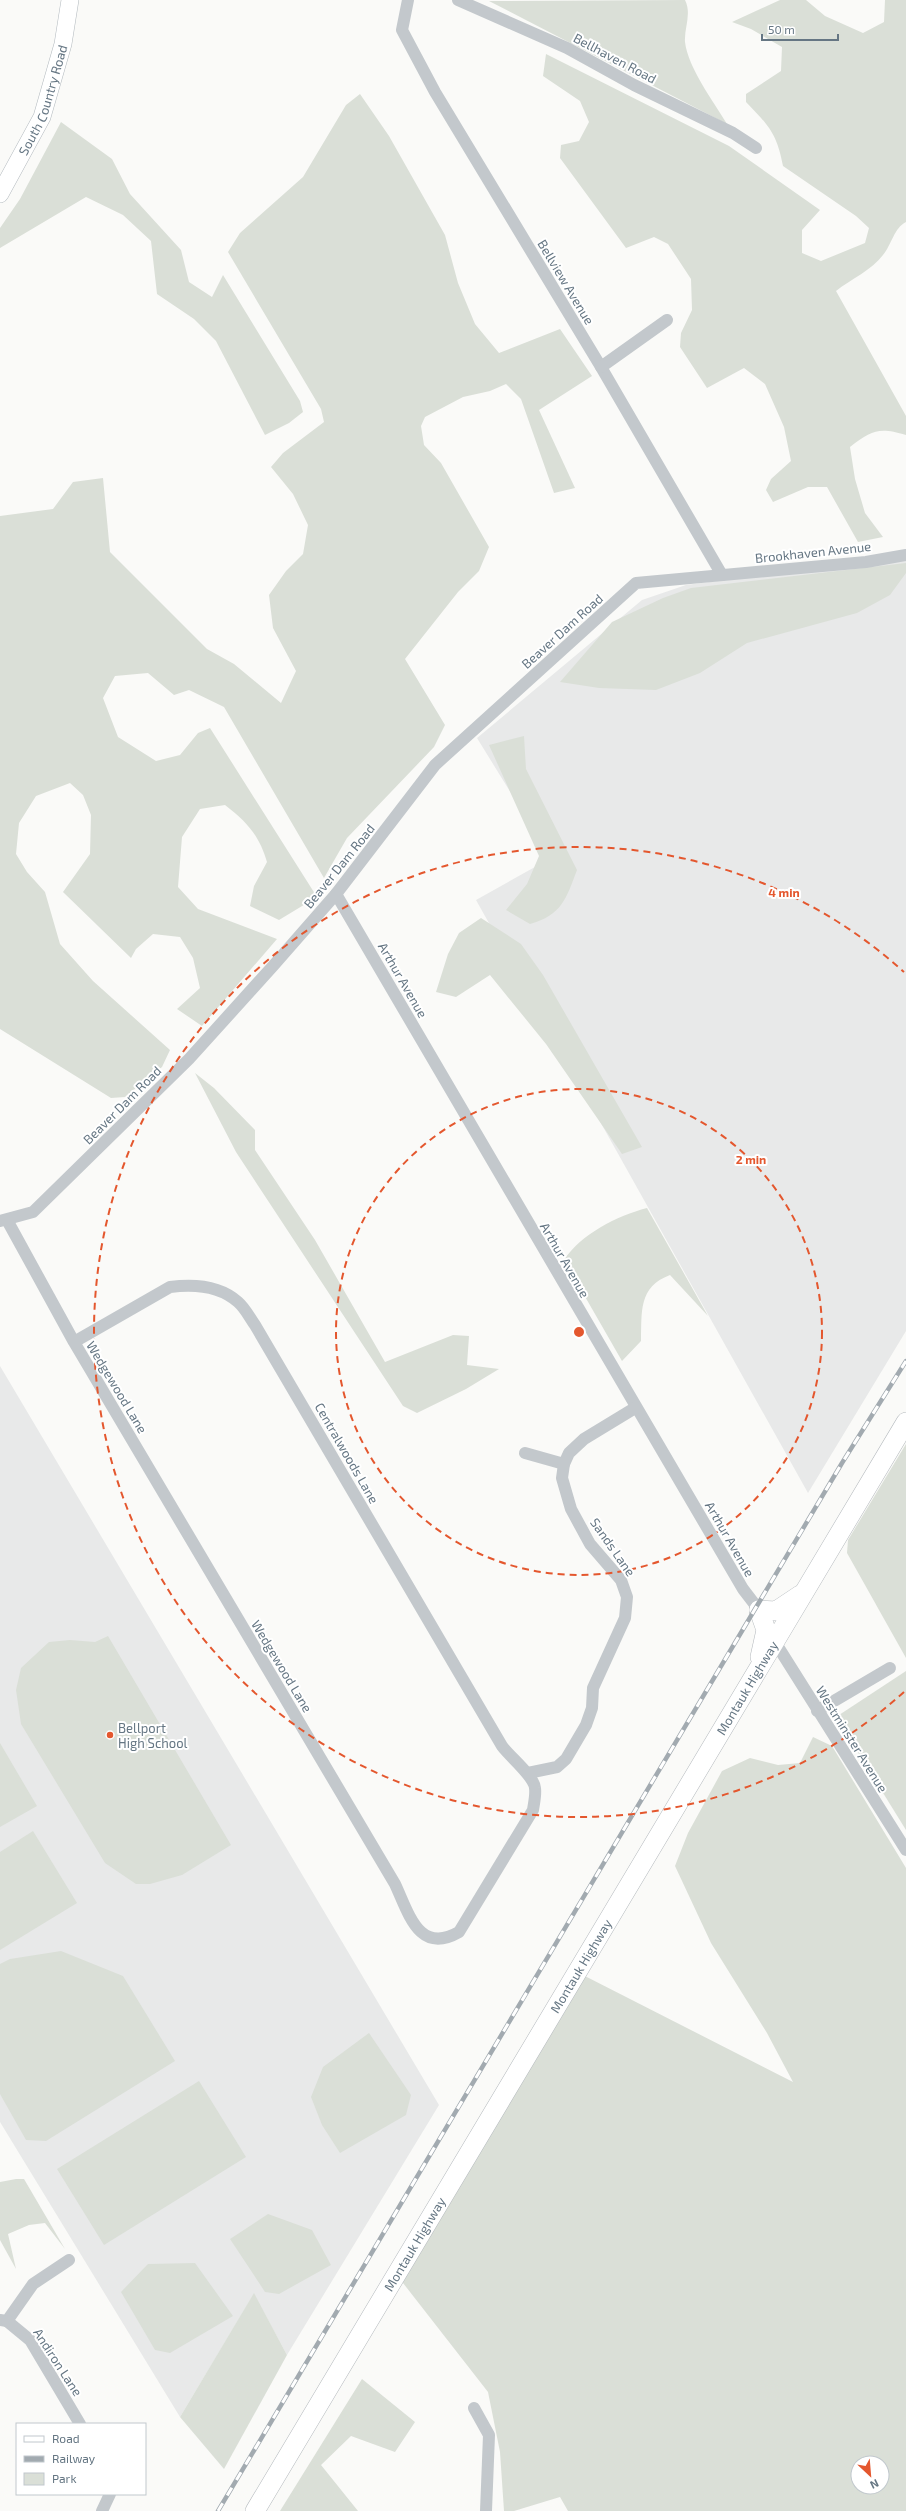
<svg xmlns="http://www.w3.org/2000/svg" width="906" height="2511" font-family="'Exo 2',sans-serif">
  <rect width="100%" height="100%" fill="#fafaf8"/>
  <g fill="#e8e9e9">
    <path d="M906,557V1331L808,1493L476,900L551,858L477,738L642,600L686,585Z"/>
    <path d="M0,1366L439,2105L287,2355L254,2294L180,2417L0,2122Z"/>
  </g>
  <g fill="#dadfd7" fill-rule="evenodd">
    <path d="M685,0C692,14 684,28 685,42C688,68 714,102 727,124L489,1Z"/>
    <path d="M780,0H806L825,16L863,33L884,22L885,0H906V222C894,228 892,244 883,255C872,270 851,279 836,291L906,416V435C879,427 872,430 850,447L855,479L865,513L883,537L858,542L827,487H808L773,502L766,490L771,479L791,461L784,427L765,384L744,368L707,388L680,347L681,333L692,310L691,279L668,244L654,237L626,248L560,158L561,145L579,141L589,122L580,101L543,76L546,54L729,146L820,210L802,230V253L821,261L865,243L869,228L856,216L783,166C777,133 768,125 746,102V94L781,71L782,47L751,29L732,22Z"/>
    <path d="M360,94L389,136L445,235L458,283L475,324L499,353L560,329L592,376L539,410L575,488L554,493L521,399L506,384L490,391L463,397L425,417L421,426L424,445L441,463L489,547L479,571L458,592L405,659L445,725L434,747L347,838L324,878L224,707L189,690L174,695L148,673L115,676L103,698L118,737L156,761L180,755L198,733L210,728L317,897L279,920L250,906L254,886L267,862C259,835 247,822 225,805L200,809L182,837L178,887L198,909L277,939L202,1026L177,1009L200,988L193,958L180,937L153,934L136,949L131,958L63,892L90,854L91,815L83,795L70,783L36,796L19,823L16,854L27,872L45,892L60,944L93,981L170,1050L162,1067L125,1097L111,1098L0,1029V516L53,509L73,482L103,478L110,552L207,649L234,664L281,703L296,671L273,628L269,595L286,571L303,554L308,525L293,494L271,467L283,453L324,422L321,409L228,252L240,233L303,177L346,105Z"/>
    <path d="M61,122L112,159L130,194L181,250L189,282L212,297L223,275L300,401L303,412L289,423L265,435L216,341L194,319L157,294L151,241L123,215L86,197L0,248V228L20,199Z"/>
    <path d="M906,563V573L890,595L857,613L747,643L700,673L656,690L599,688L560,682L612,622L663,598L691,588Z"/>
    <path d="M524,736L526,769L577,870C566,899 562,915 530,924L506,910L527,884L539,856L489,745Z"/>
    <path d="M481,918L521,944L543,975L642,1147L622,1154L546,1044L490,975L456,997L436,992L448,954L459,933Z"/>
    <path d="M195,1073L214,1088L255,1130V1150L315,1240L385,1362L453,1335L469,1336L467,1365L499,1369L466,1389L417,1413L403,1406L236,1152Z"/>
    <path d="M647,1208L708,1316L670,1275C638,1287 642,1312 641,1341L622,1361L564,1260C581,1234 617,1216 647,1208Z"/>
    <path d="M906,1444V1658L847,1553L848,1540Z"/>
    <path d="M108,1636L231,1845L182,1875L150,1884H136L105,1863L21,1724L16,1690L21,1668L49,1642L70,1640L95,1642Z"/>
    <path d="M906,1671V1830L836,1717Z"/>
    <path d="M813,1737L832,1746L906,1868V2511H568L560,2497L514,2511H504L500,2452L488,2392L396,2274L577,1972L793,2082L767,2033L711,1943L675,1866L688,1833L722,1771L750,1758L778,1765L800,1763ZM858,2463H882V2487H858Z"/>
    <path d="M0,1743L37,1806L0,1827Z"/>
    <path d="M33,1831L77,1903L0,1950V1852Z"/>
    <path d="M61,1951L123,1976L175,2061L46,2141L26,2140L0,2094V1964L10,1959Z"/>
    <path d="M369,2033L411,2095L406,2115L340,2153L322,2125L311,2097L323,2067Z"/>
    <path d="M199,2081L246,2157L104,2245L57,2169Z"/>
    <path d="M16,2179H24L65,2249L45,2223L29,2225L8,2234L16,2269L0,2240V2182Z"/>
    <path d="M268,2214L312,2230L331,2265L279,2294L265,2292L230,2239Z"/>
    <path d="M195,2263L233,2316L170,2353L155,2350L121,2292L148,2264Z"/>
    <path d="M254,2293L287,2355L224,2469L180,2417Z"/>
    <path d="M362,2379L415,2422L395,2452L351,2436L321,2465L358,2511H280Z"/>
  </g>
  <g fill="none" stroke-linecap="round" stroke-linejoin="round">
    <defs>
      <g id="secondary">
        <path id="s1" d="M0,194L42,117L63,44L70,0"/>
      </g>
      <g id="primary">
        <path d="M759,1610L766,1630L760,1657"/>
        <path d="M759,1610L776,1611L800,1595"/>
        <path id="s2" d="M255,2511L906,1422"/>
      </g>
    </defs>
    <use href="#secondary" stroke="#b3babf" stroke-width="18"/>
    <use href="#primary" stroke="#b5babe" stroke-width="20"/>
    <g stroke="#c3c8cc" stroke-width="12">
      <path d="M408,0L402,30L435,92L601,367L722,575"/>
      <path d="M458,0L567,48L634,85L733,133L756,148"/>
      <path d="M601,367L667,320"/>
      <path d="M336,894L743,1589L763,1615"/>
      <path d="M7,1220L74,1342L395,1884C409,1914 419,1955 459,1932L533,1810C534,1803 536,1795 535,1788C534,1776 510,1757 502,1746L255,1325C250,1318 245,1308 238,1302C219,1285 193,1284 170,1287L74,1342"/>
      <path d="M0,1221L33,1212L189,1059L273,966L336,894L435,765L636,583L866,562L906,555"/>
      <path d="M525,1453L564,1464"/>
      <path d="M775,1642L906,1850"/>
      <path d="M817,1711L890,1668"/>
      <path d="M528,1773L557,1767L566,1759L586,1725L592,1708L593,1688L625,1618L627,1597L621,1580L590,1544L571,1509L562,1478L564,1464L569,1453L584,1439L635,1408"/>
      <path d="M0,2320L7,2321L33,2284L69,2260"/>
      <path d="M7,2321L30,2340L80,2424"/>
      <path d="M474,2408L489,2435L486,2511"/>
      <path d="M102,2511L110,2494"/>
    </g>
    <use href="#secondary" stroke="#fff" stroke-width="17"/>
    <use href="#primary" stroke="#fff" stroke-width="19"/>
    <defs>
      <path id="rail" d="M218,2511L842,1463L906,1361"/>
    </defs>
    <use href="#rail" stroke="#a2aab0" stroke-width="4.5"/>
    <use href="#rail" stroke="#fff" stroke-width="3" stroke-dasharray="9" stroke-linecap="butt"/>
  </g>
  <g fill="none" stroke="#e4572e" stroke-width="2" stroke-dasharray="7 5">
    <circle cx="579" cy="1332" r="243"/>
    <path d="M904 1692A485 485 0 1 1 904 972"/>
  </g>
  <circle fill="#e4572e" stroke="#fff" stroke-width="1.5" cx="110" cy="1735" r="4"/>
  <g text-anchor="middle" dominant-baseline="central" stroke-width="4" stroke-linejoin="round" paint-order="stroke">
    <g font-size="13" fill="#657683" stroke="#fff">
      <text transform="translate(615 58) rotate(28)">Bellhaven Road</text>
      <text stroke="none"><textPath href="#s1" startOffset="104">South Country Road</textPath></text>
      <text transform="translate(566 282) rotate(59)">Bellview Avenue</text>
      <text transform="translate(813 552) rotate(-6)">Brookhaven Avenue</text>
      <text transform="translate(562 631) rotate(-42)">Beaver Dam Road</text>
      <text transform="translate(339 866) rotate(-51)">Beaver Dam Road</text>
      <text transform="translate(403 980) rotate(60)">Arthur Avenue</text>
      <text transform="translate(122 1105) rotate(-45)">Beaver Dam Road</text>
      <text transform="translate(565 1260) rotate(60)">Arthur Avenue</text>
      <text transform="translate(117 1387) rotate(59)">Wedgewood Lane</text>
      <text transform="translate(347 1453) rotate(60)">Centralwoods Lane</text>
      <text transform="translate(730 1539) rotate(60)">Arthur Avenue</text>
      <text transform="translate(613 1547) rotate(55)">Sands Lane</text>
      <text transform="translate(282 1666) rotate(59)">Wedgewood Lane</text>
      <text stroke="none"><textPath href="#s2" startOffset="959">Montauk Highway</textPath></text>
      <text transform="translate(852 1739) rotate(58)">Westminster Avenue</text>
      <text stroke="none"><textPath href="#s2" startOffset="635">Montauk Highway</textPath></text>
      <text stroke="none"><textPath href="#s2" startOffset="311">Montauk Highway</textPath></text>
      <text transform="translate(58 2362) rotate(57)">Andiron Lane</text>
    </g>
    <g font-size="13" fill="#657683" stroke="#fff" text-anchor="start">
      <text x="118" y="1728">Bellport<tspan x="118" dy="15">High School</tspan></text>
    </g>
  </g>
  <circle cx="579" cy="1332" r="6" fill="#e4572e" stroke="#fff" stroke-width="2"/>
  <g font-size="12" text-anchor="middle" font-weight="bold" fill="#e4572e" stroke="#fff" stroke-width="4" stroke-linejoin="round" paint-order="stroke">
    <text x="784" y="897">4 min</text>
    <text x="751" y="1164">2 min</text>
  </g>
  <rect x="16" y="2423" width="130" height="72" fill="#ffffff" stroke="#c1c8cd"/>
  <rect x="24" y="2436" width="20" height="6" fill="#ffffff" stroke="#c1c8cd"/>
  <text x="52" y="2443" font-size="12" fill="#657683">Road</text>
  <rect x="24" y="2456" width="20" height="6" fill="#a2aab0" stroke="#c1c8cd"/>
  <text x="52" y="2463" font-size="12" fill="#657683">Railway</text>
  <rect x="24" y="2473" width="20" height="12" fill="#dadfd7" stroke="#c1c8cd"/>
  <text x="52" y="2483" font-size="12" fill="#657683">Park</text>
  <g transform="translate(870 2475) rotate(154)"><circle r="19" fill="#ffffff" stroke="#c1c8cd"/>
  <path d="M0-3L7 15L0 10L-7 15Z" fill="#e4572e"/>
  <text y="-6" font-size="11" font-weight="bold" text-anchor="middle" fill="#657683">N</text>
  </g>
  <path d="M762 34v6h76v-6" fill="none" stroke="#657683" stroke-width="2"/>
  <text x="768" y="34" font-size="12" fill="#657683" stroke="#ffffff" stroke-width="3" paint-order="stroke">50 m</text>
</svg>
